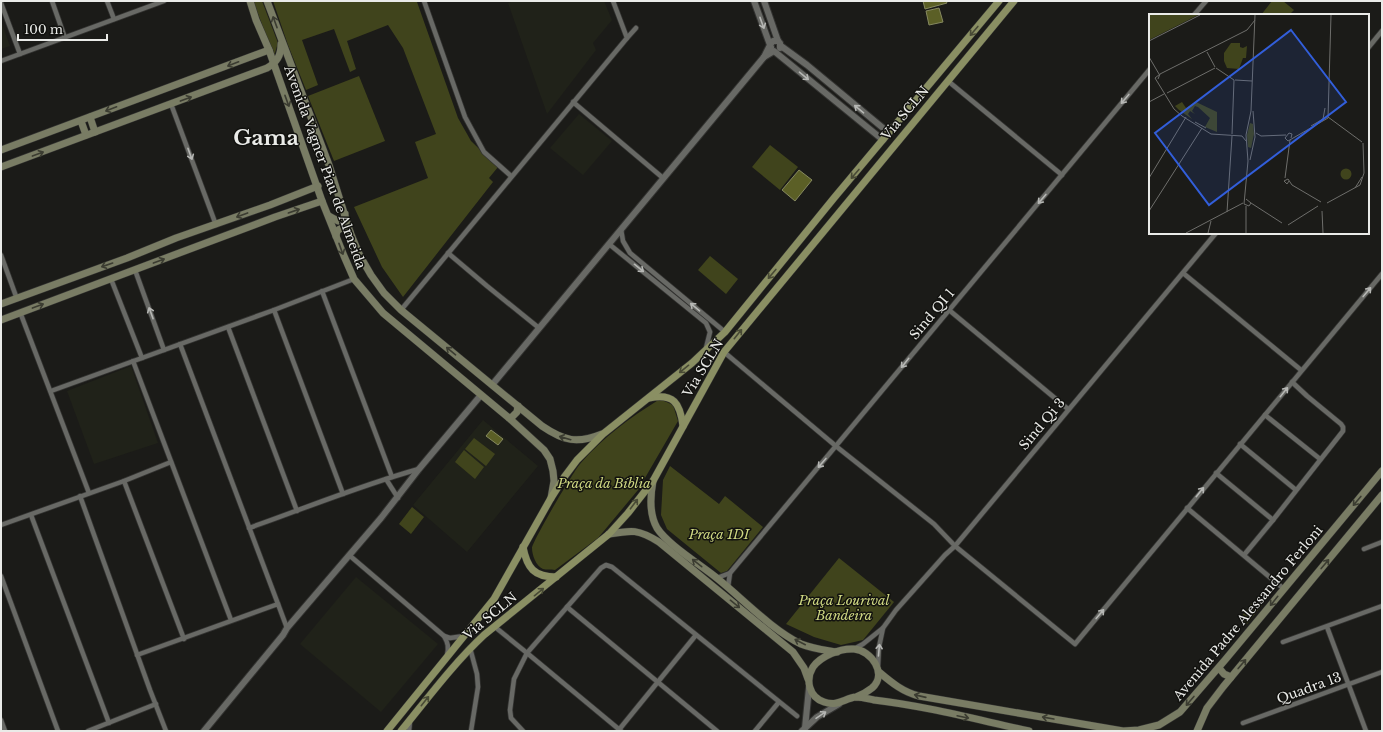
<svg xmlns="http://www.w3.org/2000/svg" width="1383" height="732" font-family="'Libre Baskerville',serif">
  <rect width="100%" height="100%" fill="#1b1b18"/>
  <g fill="#202219">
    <path d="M514,1H604L612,20L593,43L596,50L547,114L508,3Z"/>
    <path d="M1,21L10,46L1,49Z"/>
    <path d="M579,114L612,141L583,175L550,148Z"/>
    <path d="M131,366L158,443L94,464L67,391Z"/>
    <path d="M483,420L538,466L467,552L413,505Z"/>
    <path d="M356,577L438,644L381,712L300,644Z"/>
  </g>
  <g fill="#40441c">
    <path d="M253,1H262L278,43L274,56Z"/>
    <path d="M273,1H405L417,2L458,118L471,141L498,167L489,178L493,182L403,297L382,267L354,207L428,178L415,142L436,134L403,48L388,25L347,41L356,69L350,72L334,29L302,40L318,85L306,90L288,45Z"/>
    <path d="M1272,1H1283L1294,10L1289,15H1261Z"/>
    <path d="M359,76L385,141L334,161L308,96Z"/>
    <path d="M770,145L798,167L780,190L752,167Z"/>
    <path d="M710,256L738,279L726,294L698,270Z"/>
    <path d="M660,399L673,405L678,421L638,490L598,538L555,570C551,569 546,570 543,569C536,566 532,555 532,548C532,542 573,472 580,464C602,438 631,417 660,399Z"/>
    <path d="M474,438L495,454L486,466L465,449Z"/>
    <path d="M464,450L484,467L475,479L455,462Z"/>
    <path d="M670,466L719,504L725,496L763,527L727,571L721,573L667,529L661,515L663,480Z"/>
    <path d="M412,507L424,517L411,534L399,524Z"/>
    <path d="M839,558L894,602L863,640L841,645L814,637L786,624Z"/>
    <path d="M1258,598L1264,603L1247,624L1242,620L1243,619L1241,617L1252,603L1253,604Z"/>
  </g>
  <g fill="#5b5f26" stroke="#868960">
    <path d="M923,1H946L947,3L925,9Z"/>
    <path d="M939,8L943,22L929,25L926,11Z"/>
    <path d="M799,170L812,180L795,201L782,190Z"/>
    <path d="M491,430L503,439L498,445L486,436Z"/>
  </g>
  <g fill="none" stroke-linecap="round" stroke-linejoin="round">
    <defs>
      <g id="minor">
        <path d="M52,1L65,38"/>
        <path d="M107,1L114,19"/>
        <path d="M424,1L465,117L484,152L511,176"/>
        <path d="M1,3L20,54"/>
        <path d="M1194,15L1206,1"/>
        <path d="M627,38L636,28"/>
        <path d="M1368,48L1382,31"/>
        <path d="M1,61L164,1"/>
        <path d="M948,81L1062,175"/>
        <path d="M573,102L663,178"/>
        <path d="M171,104L216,225"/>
        <path d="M621,229L623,241L630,253L725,332"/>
        <path d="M609,244L706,323L710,332L706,348"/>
        <path d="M448,253L487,286L539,328"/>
        <path d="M1,255L17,299"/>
        <path d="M135,270L164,350"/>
        <path d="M1183,273L1301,370"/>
        <path d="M111,279L142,358"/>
        <path d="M322,291L392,477"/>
        <path d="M274,310L343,494"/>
        <path d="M401,310L627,38L613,1"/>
        <path d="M949,310L1068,409"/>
        <path d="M20,312L89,493"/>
        <path d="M228,327L297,511"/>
        <path d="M180,344L278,604"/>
        <path d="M724,352L837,447L934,524L955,546L1075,644L1382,274"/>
        <path d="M133,361L231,620"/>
        <path d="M51,391L274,310L354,279"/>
        <path d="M1265,415L1320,459"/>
        <path d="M1240,444L1296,490"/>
        <path d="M1216,473L1273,520"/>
        <path d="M386,479L398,498"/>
        <path d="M124,481L184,639"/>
        <path d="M80,496L150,690L166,731"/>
        <path d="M1187,508L1284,589"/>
        <path d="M31,515L109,723"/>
        <path d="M1,525L124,481L171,462"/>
        <path d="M249,528C306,508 361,485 419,469"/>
        <path d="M1364,549L1382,542"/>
        <path d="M349,555L444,636C448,643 449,647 447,655"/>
        <path d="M1244,555L1273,520L1343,431V427L1341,424L1307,396L1292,382"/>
        <path d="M1,576L58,731"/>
        <path d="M717,578L730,573L1150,69"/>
        <path d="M728,587L730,573"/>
        <path d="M567,607L717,731"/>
        <path d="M495,627L527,653L621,731"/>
        <path d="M1327,627L1366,731"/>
        <path d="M444,636L450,638L464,636"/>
        <path d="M1283,642L1382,606"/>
        <path d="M470,648L477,674L478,687L471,731"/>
        <path d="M854,649L863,644L883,628L896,610L945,555L955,546L1216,233"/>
        <path d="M137,655L278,604L287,628"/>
        <path d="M878,666L879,647L883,628"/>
        <path d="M1,720L5,731"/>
        <path d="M1243,723L1382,672"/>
        <path d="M88,731L156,704"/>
        <path d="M409,731L410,721"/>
        <path d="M523,731L511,718L510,710L514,679L527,653L601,568L606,565L612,567L797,716"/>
        <path d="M618,731L696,635"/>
        <path d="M755,731L779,702"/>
      </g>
      <g id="tertiary">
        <path d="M764,1L778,41L780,43V48"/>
        <path d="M781,46L807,65L889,133"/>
        <path d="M771,47L770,45L773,41H778"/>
        <path d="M764,57L774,51L883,140"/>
        <path d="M492,385L764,57L770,45L754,1"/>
        <path d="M805,728L809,688"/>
        <path d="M204,731L283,635L287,628L381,518L419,469L481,395"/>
        <path d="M802,731L817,717L839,704"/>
      </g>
      <g id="secondary">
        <path d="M250,1L256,20L269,50L322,201L344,256L354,279L383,313L509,418L544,450L550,459L553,471L554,481L551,498"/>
        <path d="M267,1L329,165L350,232L360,256L371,275L384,293L401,310L542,426C564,441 577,444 602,434"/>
        <path d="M90,117L95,132"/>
        <path d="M81,121L86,135"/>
        <path d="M1,150L269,50"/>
        <path d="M1,167L267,68C277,62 281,56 281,44"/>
        <path d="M329,216L338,221L344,219L345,214"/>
        <path d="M336,236L337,231C342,227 346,227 350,232"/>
        <path d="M1,304L127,258L176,238L270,205L318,186"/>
        <path d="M1,320L275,217L322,201"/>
        <path d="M509,418L512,417L517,412L518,406"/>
        <path d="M653,481C650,497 649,514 657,528C668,545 701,565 718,579C743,599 772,630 801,644C813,649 825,650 837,652"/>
        <path d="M609,534C632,530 638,529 659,542L793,652L804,668L808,679"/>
        <path d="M1219,668L1224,674L1231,677"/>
        <path d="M879,672C892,683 903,692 919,696L1123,731L1139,730L1159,725L1180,712L1225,660L1382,471"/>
        <path d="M856,697C861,695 867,692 872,688C888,674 871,650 854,649C840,648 821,656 813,667C805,680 809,697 824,702C838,707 845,698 856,697C862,697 869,699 874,700C926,706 978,720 1029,731"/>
        <path d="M1197,731L1207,708L1223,687L1382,495"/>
      </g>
      <g id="primary">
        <path d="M649,398C674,393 680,403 683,426"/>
        <path d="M523,547C527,568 534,577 556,577"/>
        <path d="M387,731L494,599L551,498L565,476L577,460L603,434L692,363L725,332L834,198L999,1"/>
        <path d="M401,731C428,698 453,664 484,635L609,534L628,513L653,481L724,352L1014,1"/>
      </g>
    </defs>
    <use href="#minor" stroke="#343432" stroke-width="6"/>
    <use href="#tertiary" stroke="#343432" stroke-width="8"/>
    <use href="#secondary" stroke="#343432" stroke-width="8"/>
    <use href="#primary" stroke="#343432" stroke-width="8"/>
    <use href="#minor" stroke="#686965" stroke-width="4.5"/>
    <use href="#tertiary" stroke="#686965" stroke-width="6"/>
    <use href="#secondary" stroke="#797c64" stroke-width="7"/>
    <use href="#primary" stroke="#8a8f63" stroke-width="7"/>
  </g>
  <defs><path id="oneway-shaft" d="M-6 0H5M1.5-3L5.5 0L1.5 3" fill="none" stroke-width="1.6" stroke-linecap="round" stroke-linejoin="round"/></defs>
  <g stroke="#3b3c31">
    <use href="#oneway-shaft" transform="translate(275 22) rotate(-110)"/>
    <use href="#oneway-shaft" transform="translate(233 64) rotate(159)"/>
    <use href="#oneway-shaft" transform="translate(186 99) rotate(-20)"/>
    <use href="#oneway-shaft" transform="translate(287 101) rotate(70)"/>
    <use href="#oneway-shaft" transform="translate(111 109) rotate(159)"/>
    <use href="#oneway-shaft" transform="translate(38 154) rotate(-20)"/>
    <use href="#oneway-shaft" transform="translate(294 211) rotate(-19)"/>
    <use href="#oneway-shaft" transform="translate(242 215) rotate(160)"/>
    <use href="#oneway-shaft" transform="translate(341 249) rotate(70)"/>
    <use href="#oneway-shaft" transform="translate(159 261) rotate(-20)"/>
    <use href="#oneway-shaft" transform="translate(107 265) rotate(161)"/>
    <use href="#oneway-shaft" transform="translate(38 306) rotate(-20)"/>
    <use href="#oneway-shaft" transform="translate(451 351) rotate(-140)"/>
    <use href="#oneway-shaft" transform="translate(565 438) rotate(-164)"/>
    <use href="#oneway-shaft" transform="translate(1357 501) rotate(130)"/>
    <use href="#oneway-shaft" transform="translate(697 563) rotate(-142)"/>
    <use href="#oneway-shaft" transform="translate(1325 564) rotate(-50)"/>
    <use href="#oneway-shaft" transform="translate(1274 601) rotate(129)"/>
    <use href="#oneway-shaft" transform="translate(735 604) rotate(39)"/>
    <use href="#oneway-shaft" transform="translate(800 642) rotate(-153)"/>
    <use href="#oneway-shaft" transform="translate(1242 664) rotate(-50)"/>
    <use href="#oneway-shaft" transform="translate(920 696) rotate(-167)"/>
    <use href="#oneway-shaft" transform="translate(1190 701) rotate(131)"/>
    <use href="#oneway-shaft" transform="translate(963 717) rotate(12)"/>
    <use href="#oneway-shaft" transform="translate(1048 718) rotate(-170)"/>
  </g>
  <g stroke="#b6b7b4">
    <use href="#oneway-shaft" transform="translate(762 23) rotate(70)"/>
    <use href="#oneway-shaft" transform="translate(804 76) rotate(40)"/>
    <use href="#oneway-shaft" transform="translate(1125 99) rotate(130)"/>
    <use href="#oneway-shaft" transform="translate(859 109) rotate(-140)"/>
    <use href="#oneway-shaft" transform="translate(190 154) rotate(70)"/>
    <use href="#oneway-shaft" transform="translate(1042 199) rotate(130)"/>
    <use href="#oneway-shaft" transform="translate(639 268) rotate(39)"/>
    <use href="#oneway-shaft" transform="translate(1367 292) rotate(-50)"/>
    <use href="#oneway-shaft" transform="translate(695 307) rotate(-140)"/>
    <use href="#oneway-shaft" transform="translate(151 313) rotate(-110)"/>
    <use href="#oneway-shaft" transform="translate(905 363) rotate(129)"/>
    <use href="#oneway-shaft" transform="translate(1284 392) rotate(-51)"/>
    <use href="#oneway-shaft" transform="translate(822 463) rotate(131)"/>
    <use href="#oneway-shaft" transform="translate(1200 492) rotate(-51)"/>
    <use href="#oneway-shaft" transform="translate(1100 614) rotate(-50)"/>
    <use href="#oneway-shaft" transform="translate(879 650) rotate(-85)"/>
    <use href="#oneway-shaft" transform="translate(821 715) rotate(-34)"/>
  </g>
  <g stroke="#484a35">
    <use href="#oneway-shaft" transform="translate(974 31) rotate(130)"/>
    <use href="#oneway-shaft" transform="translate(855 174) rotate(131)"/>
    <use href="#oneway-shaft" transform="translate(772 274) rotate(130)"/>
    <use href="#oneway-shaft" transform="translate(738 334) rotate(-51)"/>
    <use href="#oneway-shaft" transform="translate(684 369) rotate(141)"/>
    <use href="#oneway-shaft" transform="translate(634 504) rotate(-53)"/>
    <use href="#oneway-shaft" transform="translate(539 592) rotate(-39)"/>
    <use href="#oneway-shaft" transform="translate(425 701) rotate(-51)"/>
  </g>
  <g text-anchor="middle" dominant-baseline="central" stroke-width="3" stroke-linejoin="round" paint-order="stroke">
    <g font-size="13" fill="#eaebe8" stroke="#12120f">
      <text transform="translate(905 113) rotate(-50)">Via SCLN</text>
      <text transform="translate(325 167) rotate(70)">Avenida Vagner Piau de Almeida</text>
      <text transform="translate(932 314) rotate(-50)">Sind QI 1</text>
      <text transform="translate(703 368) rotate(-59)">Via SCLN</text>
      <text transform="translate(1042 424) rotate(-50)">Sind Qi 3</text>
      <text transform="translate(1248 613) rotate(-50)">Avenida Padre Alessandro Ferloni</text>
      <text transform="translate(490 616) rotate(-40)">Via SCLN</text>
      <text transform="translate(1309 688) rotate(-20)">Quadra 13</text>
    </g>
    <g font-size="13" font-style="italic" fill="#cfd882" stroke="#12120f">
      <text x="604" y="483">Praça da Bíblia</text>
      <text x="719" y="534">Praça 1DI</text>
      <text x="844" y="600">Praça Lourival<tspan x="844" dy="15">Bandeira</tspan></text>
    </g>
    <g font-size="21" font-weight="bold" fill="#eaebe8" stroke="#12120f">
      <text x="266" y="138">Gama</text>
    </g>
  </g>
  <g transform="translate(1149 14)">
    <rect width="220" height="220" fill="#1b1b18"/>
    <path d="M0,1H49L0,26ZM82,29H91V33L94,34L98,32L97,44H94L90,55L78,54L75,47V39ZM33,88L37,94L47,88L68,98V118L56,113L61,104L49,93L46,92L43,97L46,100L41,97L39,100L43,105L30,96L26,92ZM101,109L104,110L105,120L102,134L99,133L98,121ZM191.5 160a5.5 5.5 0 1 1 11 0a5.5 5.5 0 1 1-11 0Z" fill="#40441c"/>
    <path fill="none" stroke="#6e6e6b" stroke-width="1" d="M0,27L51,1M58,38L66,53M0,43L10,60M67,54L85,66L83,120M11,60L98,16L106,6M9,65L11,60L6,64L25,95L33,102L62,120L93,122L97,127M86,66L103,67M18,79L66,54M0,88L15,80M179,103L213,128M46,108L57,114M162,112L174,105L176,94M107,119L112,122L137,121M142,124L143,120L140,119L136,124L139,127L179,104L182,1M101,146L106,123L104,97M0,164L37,103M136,164L141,126M140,167L138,170L135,167L139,165L143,171L172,188M206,174L213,163M97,185L102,189L100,192L95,190L99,147L97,121L102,97L106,1M102,189L133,209M178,189L211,171L215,159L214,129M0,197L53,114M173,197L174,219M78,198L83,122M139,211L169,192M37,219L94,189M59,219L62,207M97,219V192"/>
    <path fill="#325eda" fill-opacity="0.15" stroke="#325eda" stroke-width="2" d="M142,16L197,88L60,191L6,119Z"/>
    <rect width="220" height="220" fill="none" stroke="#eaebe8" stroke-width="2"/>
  </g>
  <rect width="1383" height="732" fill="none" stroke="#eaebe8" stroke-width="4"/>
  <path d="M18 34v6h89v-6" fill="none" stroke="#eaebe8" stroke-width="2"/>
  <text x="24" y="34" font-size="12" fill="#eaebe8" stroke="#12120f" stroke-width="3" paint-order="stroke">100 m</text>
</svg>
